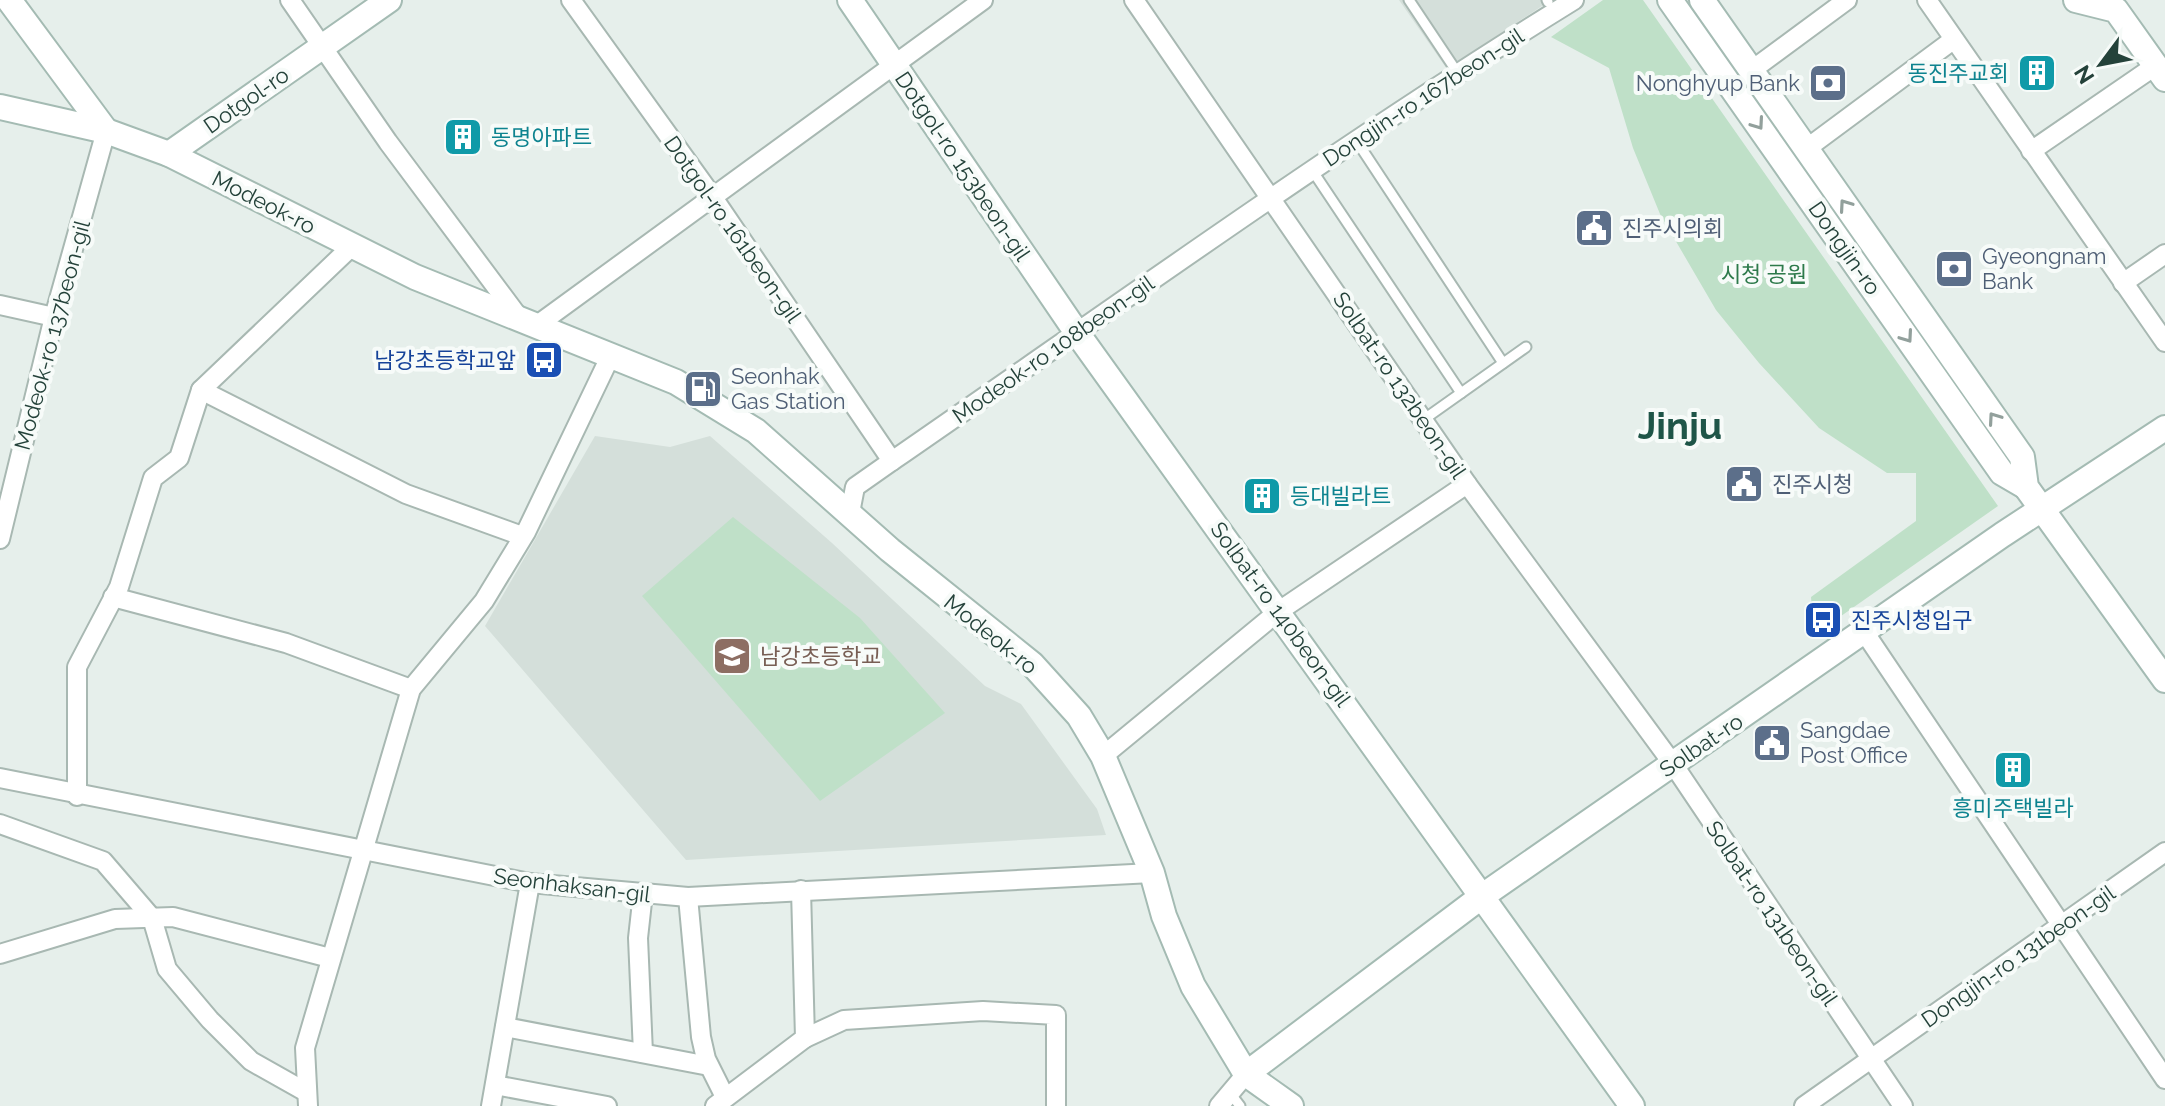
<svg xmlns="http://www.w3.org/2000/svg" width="2165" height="1106" font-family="Raleway,'Noto Sans KR',sans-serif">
  <rect width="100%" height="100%" fill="#e6efeb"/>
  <g fill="#d4dfda">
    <path d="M1399,0H1551L1447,69Z"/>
    <path d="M595,436L670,447L710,436L832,543L985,686L1021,704L1097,809L1106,835L686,860L485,626Z"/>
  </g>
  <g fill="#bfe0c8">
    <path d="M1603,0H1643L1998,506L1814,635L1811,597L1916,521V473H1887L1819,428L1759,363L1716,310L1660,214L1633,148L1609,68L1551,37Z"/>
    <path d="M733,517L860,618L945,713L820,801L642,596Z"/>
  </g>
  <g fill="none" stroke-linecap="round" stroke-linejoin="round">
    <defs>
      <g id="lane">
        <path d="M1409,0L1457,72"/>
        <path d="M1547,0L1548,2"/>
        <path d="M1356,140L1503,363"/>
        <path d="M1312,170L1461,393"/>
        <path d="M1423,420L1526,347"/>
        <path d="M1230,1093L1240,1106"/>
      </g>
      <g id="street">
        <path d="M290,0L388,142L520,319"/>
        <path d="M571,0L712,196L892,461"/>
        <path d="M1134,0L1467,484L1673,764L1903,1106"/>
        <path d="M1927,0L2165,342"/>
        <path d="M1752,70L1847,0"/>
        <path d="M1806,149L1953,40"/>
        <path d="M2031,151L2155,66"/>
        <path d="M2123,283L2165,254"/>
        <path d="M0,305L54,317"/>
        <path d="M536,326L983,0"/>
        <path d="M201,390L406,494L522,536"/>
        <path d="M850,513L855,487L892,461C1118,305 1341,144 1574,0"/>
        <path d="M0,539L54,317L106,131"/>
        <path d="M113,597L286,643L411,689"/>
        <path d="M1865,633L2165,1079"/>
        <path d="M1103,756L1279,611L1467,484"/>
        <path d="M0,778L530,883L688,897L1152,873"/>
        <path d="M77,796V667L119,587L153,478L179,458L201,390L351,247"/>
        <path d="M0,824L103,861L152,918L167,969L210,1020L251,1061L306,1092"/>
        <path d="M643,893L638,938L643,1053"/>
        <path d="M688,897L701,1037L706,1059L725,1097"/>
        <path d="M0,954L115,919L173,917L330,958"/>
        <path d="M505,1027L709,1066"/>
        <path d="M805,1038L844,1020L983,1011L1056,1015V1106"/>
        <path d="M495,1085L607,1106"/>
        <path d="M308,1106L305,1048L411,689L484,601L526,532L610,357"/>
        <path d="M491,1106L530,883"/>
        <path d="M715,1106L805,1038L801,890"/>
        <path d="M1219,1106L1246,1074"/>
        <path d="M1804,1106L2165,852"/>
      </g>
      <g id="secondary">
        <path d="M9,0L106,131"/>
        <path d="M850,0L1077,333L1632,1106"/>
        <path d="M1670,0L2002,473L2026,487"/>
        <path d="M1702,0L2022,457L2026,487L2165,680"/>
        <path d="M2076,0L2116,10L2165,79"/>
        <path d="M0,107L106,131L169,154L415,277L676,382L756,431L890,550L1032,664L1079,716L1103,756L1152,873L1164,916L1193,986L1246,1074L1291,1106"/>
        <path d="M169,154L389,0"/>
        <path d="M1246,1074L1481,897L2002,535L2165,428"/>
      </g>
    </defs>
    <use href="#lane" stroke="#a8b8b2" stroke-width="13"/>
    <use href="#street" stroke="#a8b8b2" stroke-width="22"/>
    <use href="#secondary" stroke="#a4bbb3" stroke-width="28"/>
    <use href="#lane" stroke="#fff" stroke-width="9"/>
    <use href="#street" stroke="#fff" stroke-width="18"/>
    <use href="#secondary" stroke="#fff" stroke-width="24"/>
  </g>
  <defs><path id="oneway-chevron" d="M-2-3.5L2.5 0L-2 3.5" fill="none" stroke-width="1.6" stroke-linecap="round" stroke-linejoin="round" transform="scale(2)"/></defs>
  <g stroke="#92a09c">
    <use href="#oneway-chevron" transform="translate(1758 124) rotate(55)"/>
    <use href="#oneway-chevron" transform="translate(1845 205) rotate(-125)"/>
    <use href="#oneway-chevron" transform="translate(1907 337) rotate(55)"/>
    <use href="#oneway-chevron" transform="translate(1994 418) rotate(-125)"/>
  </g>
  <defs>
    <symbol id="building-square" viewBox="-11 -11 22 22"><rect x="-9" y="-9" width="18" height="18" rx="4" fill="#0f9aa8" stroke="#f7fbf9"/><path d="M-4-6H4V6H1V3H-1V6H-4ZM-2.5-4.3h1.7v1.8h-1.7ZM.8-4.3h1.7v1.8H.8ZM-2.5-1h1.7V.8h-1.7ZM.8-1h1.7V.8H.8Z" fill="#fff"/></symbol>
    <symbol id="bank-square" viewBox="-11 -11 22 22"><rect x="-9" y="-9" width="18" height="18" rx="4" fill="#5c6f8a" stroke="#f7fbf9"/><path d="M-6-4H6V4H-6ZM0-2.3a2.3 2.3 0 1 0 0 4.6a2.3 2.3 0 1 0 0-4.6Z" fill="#fff"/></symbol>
    <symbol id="civic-square" viewBox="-11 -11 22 22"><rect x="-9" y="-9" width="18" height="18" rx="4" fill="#5c6f8a" stroke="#f7fbf9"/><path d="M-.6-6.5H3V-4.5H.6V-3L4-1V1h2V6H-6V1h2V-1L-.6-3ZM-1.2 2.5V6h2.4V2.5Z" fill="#fff"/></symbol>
    <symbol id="bus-square" viewBox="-11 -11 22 22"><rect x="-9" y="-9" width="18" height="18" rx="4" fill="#1a4fb4" stroke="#f7fbf9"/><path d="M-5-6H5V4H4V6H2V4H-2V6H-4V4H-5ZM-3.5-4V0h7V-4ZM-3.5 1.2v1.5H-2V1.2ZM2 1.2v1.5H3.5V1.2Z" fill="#fff"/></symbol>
    <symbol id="fuel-square" viewBox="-11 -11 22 22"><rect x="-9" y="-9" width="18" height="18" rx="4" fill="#5c6f8a" stroke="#f7fbf9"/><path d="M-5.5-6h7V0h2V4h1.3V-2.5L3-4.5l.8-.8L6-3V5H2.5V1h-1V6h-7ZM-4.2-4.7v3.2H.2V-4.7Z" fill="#fff"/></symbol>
    <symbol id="school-square" viewBox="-11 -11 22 22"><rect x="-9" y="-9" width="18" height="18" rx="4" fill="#8d6e63" stroke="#f7fbf9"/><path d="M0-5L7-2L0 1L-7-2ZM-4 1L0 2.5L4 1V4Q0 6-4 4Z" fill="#fff"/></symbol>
  </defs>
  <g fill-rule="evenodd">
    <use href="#building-square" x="2015" y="51" width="44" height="44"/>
    <use href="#bank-square" x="1806" y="61" width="44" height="44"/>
    <use href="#building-square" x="441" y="115" width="44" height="44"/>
    <use href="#civic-square" x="1572" y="206" width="44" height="44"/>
    <use href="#bank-square" x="1932" y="247" width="44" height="44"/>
    <use href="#bus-square" x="522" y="338" width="44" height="44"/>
    <use href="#fuel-square" x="681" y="367" width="44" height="44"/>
    <use href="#civic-square" x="1722" y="462" width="44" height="44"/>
    <use href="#building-square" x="1240" y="474" width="44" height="44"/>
    <use href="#bus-square" x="1801" y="598" width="44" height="44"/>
    <use href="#school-square" x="710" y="634" width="44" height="44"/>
    <use href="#civic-square" x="1750" y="721" width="44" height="44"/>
    <use href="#building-square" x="1991" y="748" width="44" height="44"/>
  </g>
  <g text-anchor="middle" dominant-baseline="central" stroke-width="8" stroke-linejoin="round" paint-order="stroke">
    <g font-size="22" fill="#0d838f" stroke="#f7fbf9" text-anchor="start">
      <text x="2009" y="73" text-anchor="end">동진주교회</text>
      <text x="491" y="137">동명아파트</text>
      <text x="1290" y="496">등대빌라트</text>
      <text x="2013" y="808" text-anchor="middle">흥미주택빌라</text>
    </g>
    <g font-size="22" fill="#4e5e75" stroke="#f7fbf9" text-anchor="start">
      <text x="1800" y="83" text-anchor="end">Nonghyup Bank</text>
      <text x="1622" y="228">진주시의회</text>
      <text x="1982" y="256">Gyeongnam<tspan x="1982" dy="25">Bank</tspan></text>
      <text x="731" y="376">Seonhak<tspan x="731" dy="25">Gas Station</tspan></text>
      <text x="1772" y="484">진주시청</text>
      <text x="1800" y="730">Sangdae<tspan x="1800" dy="25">Post Office</tspan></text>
    </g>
    <g font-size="22" fill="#24423a" stroke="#f7fbf9">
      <text transform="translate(1423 97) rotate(-33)">Dongjin-ro 167beon-gil</text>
      <text transform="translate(246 100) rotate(-35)">Dotgol-ro</text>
      <text transform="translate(963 166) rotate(56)">Dotgol-ro 153beon-gil</text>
      <text transform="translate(264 202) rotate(27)">Modeok-ro</text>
      <text transform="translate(733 229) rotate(55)">Dotgol-ro 161beon-gil</text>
      <text transform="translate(1845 248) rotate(55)">Dongjin-ro</text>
      <text transform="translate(52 335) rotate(-75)">Modeok-ro 137beon-gil</text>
      <text transform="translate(1053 349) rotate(-35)">Modeok-ro 108beon-gil</text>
      <text transform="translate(1400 385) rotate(56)">Solbat-ro 132beon-gil</text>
      <text transform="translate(1281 614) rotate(54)">Solbat-ro 140beon-gil</text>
      <text transform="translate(991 634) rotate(39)">Modeok-ro</text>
      <text transform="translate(1701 745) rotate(-34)">Solbat-ro</text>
      <text transform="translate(572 885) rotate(7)">Seonhaksan-gil</text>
      <text transform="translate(1772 913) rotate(56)">Solbat-ro 131beon-gil</text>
      <text transform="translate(2018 956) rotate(-35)">Dongjin-ro 131beon-gil</text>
    </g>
    <g font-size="22" fill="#2d7a4b" stroke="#f7fbf9">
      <text x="1764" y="274">시청 공원</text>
    </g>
    <g font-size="22" fill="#164399" stroke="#f7fbf9" text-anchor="end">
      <text x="516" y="360">남강초등학교앞</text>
      <text x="1851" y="620" text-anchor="start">진주시청입구</text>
    </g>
    <g font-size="22" fill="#785e54" stroke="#f7fbf9" text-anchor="start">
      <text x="760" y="656">남강초등학교</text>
    </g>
    <g font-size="38" font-weight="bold" fill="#1f5548" stroke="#f7fbf9">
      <text x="1680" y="425">Jinju</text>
    </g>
  </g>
  <g transform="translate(2101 64) rotate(238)" stroke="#f7fbf9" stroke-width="6" paint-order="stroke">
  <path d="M0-6L14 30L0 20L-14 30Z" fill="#24423a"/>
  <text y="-12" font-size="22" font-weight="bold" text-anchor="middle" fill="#24423a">N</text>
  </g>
</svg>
